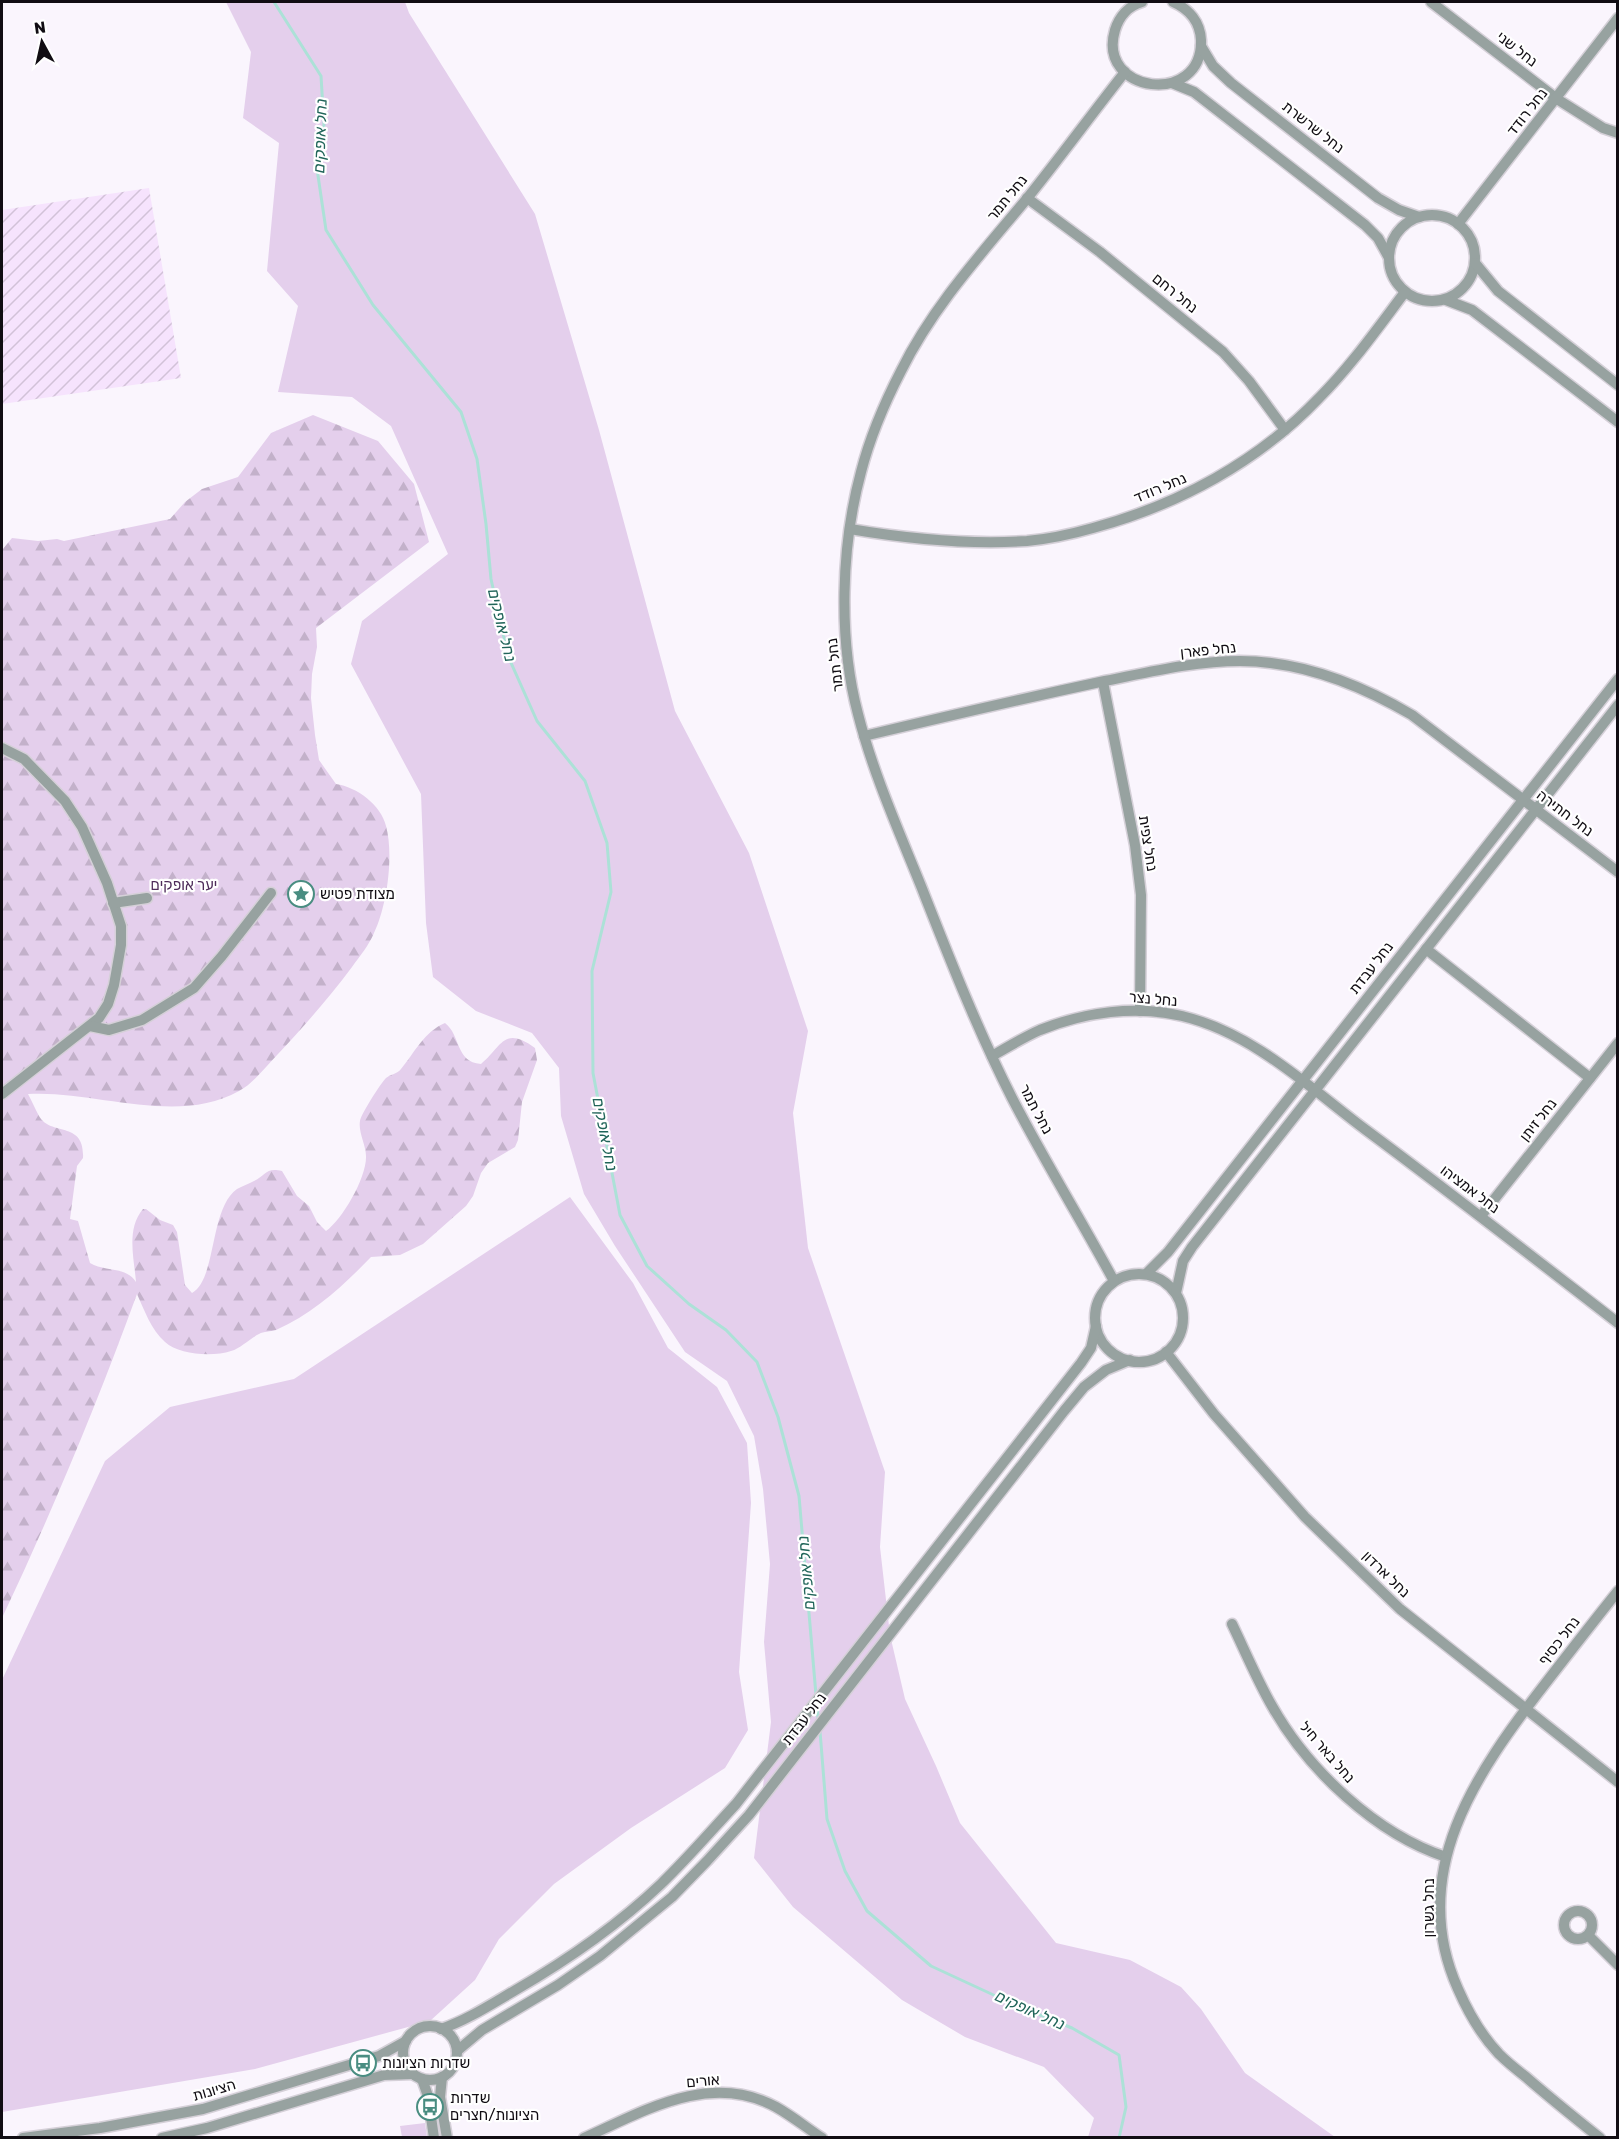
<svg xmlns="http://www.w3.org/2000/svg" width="1619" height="2139" font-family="Rubik,'Noto Sans Hebrew',sans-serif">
  <defs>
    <pattern id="industrial-furrows" width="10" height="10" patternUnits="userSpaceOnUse" patternTransform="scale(1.5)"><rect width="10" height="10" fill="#f6e3fd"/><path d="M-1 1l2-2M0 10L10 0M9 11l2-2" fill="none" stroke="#d2c2d8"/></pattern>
    <pattern id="forest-firs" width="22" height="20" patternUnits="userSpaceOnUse" patternTransform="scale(1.5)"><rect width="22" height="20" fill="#e4cfec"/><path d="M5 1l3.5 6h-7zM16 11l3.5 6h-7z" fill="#c3b1ca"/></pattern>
  </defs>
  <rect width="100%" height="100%" fill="#faf5fd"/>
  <path fill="url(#industrial-furrows)" d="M149,188L181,378L2,404V210Z"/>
  <g fill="#e4cfec">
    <path d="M226,2H405L409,13L535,214L599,430L675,711L749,853L808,1031L793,1113L808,1248L885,1472L880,1547L890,1635L905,1699L936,1766L960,1823L1056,1943L1130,1960L1181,1987L1201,2009L1245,2073L1335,2137H1088L1094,2118L1044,2067L965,2037L902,2000L793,1907L754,1858L771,1722L764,1642L770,1564L763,1489L754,1436L727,1381L685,1352L615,1246L584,1194L561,1116L559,1068L532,1033L476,1011L433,977L426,923L421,794L351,664L362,621L448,554L391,426L352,397L278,392L298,306L267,271L279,143L243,118L251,52Z"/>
    <path d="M570,1197L633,1283L668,1348L717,1387L747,1443L751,1503L739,1672L748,1730L725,1768L631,1828L554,1884L499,1939L475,1980L430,2021L255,2069L2,2112V1680L105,1461L170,1407L294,1379Z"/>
    <path d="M425,2123L427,2137H402L400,2126Z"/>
  </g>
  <path fill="url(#forest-firs)" d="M313,415L378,441L414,484L429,542L316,628L317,647L312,674L311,698L315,735L319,760L336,784C357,787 381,805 386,826C394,855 387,906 374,933C369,945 360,956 352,967C329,998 305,1025 278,1054C266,1066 254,1083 239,1091C177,1126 95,1090 28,1094C32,1101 35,1109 39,1116C51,1137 85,1120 83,1158L77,1166L70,1219L78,1221L90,1263C105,1272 126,1266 136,1282C134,1258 126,1229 143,1209H146L160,1220L173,1225L177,1232L185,1285L192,1293C217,1279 209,1209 237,1189C242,1186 249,1184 254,1181C266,1175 266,1167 282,1171L297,1196L309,1206L317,1222L326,1231C342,1220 367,1177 366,1156C366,1145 358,1132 360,1121C361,1114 381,1083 386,1078C391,1074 397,1074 401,1069C415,1052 424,1032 445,1023C461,1035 455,1062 481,1064C502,1047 503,1025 535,1048L537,1060L522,1102L518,1140L515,1147L488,1163L481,1173L473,1196L466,1206L423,1244L400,1255L371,1257C343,1286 314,1313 276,1330C270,1332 264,1331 259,1334C249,1339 241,1348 231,1351C213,1357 179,1355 165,1342C151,1330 144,1309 137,1294C97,1404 52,1512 2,1618V550L12,538L38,541L57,539L64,541L170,519L185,502L202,489L238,477L271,433Z"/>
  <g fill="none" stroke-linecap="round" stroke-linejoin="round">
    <g stroke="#ace1d7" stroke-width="3">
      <path d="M274,2L321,76L324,125L316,162L326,230L373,305L461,412L477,459L486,524L491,579L508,656L537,721L585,781L607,843L611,892L592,971L593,1073L620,1215L647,1266L689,1304L726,1330L757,1362L778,1417L799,1496L816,1695"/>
      <path d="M817,1704L818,1719"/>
      <path d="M820,1731L827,1819L845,1871L867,1911L931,1966L1013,2004L1072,2028L1119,2055L1126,2107L1119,2138"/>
    </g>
    <defs>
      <g id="minor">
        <path d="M1142,2C1128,6 1119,17 1115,30C1096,94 1203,107 1201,40C1200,22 1189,9 1173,2"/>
        <path d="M1431,2L1557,99L1603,128L1618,133"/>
        <path d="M1201,46L1213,66L1231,83L1378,198L1399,210L1419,217"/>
        <path d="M1172,83L1194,92L1365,225L1378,238L1388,256"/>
        <path d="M1027,198L1100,252L1223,352L1249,381L1285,430"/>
        <circle cx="1432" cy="258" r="43"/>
        <path d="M1458,224L1618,18"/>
        <path d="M1475,263L1498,291L1618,385"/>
        <path d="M1446,300L1472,310L1618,422"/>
        <path d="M850,529C909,539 967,545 1027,541C1049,539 1072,534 1093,528C1178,505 1258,462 1319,398C1351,366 1377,329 1405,292"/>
        <path d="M1103,682L1135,845L1141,895L1140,1011"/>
        <path d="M864,736C943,717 1021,699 1100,682C1146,673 1193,661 1240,661C1300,661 1361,685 1412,715L1618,872"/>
        <path d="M2,748L24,759L65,801L82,827L107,883L121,926V945L114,985L108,1004L99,1018L2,1094"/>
        <path d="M113,903L147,898"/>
        <path d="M1426,949L1590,1078"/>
        <path d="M90,1026L109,1030L142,1020L194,988L222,956L271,893"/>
        <path d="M992,1056C1008,1047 1024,1037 1040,1030C1085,1012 1135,1005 1182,1016C1253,1033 1309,1087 1366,1130C1451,1193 1534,1258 1618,1323"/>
        <path d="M1481,1216L1618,1043"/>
        <path d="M1146,1274L1168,1252L1618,679"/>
        <circle cx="1139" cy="1318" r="44"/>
        <path d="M1114,1281C1081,1220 1044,1160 1012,1098C977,1029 949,957 921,886C898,829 873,773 858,714C838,639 841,546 861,472C870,437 885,402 901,371C932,308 981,254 1025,201C1059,159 1091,115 1125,72"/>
        <path d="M1176,1293L1183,1261L1192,1247L1618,705"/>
        <path d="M1166,1352L1214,1414L1305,1517L1400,1609L1618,1782"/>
        <path d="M1232,1624C1245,1651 1257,1680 1272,1706C1308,1770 1376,1834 1446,1857"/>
        <circle cx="1578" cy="1925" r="14"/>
        <path d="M1589,1936L1618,1965"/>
        <circle cx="430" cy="2053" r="27"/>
        <path d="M441,2029C467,2020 490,2005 514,1991C566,1961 617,1926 661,1884C687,1859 711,1831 736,1804L1081,1363L1091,1348L1096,1326"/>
        <path d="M457,2051L482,2030L558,1985L600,1956L672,1897L707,1861L749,1815L1064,1411L1084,1387L1106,1370L1130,1360"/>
        <path d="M442,2077L440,2097L447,2138"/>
        <path d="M422,2079L428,2096L434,2138"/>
        <path d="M23,2138L100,2128L203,2109L379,2056L406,2041"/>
        <path d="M162,2138L207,2128L384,2075L413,2074"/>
        <path d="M584,2138C644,2111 710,2071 776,2107C792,2116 807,2128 822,2138"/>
        <path d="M1600,2138C1575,2118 1550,2098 1526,2077C1517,2070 1507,2062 1499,2054C1481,2035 1468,2012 1458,1989C1406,1873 1476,1773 1545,1684C1569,1653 1593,1622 1618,1591"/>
      </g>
    </defs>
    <use href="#minor" stroke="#d5d0d8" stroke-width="13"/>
    <use href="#minor" stroke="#97a2a0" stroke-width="10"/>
  </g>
  <defs>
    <symbol id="sight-ring" viewBox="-11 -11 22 22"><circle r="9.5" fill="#fff" stroke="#498d81" stroke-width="1.5"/><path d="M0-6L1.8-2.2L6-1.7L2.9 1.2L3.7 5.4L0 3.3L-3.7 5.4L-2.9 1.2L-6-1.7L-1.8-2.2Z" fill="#498d81"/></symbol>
    <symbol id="bus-ring" viewBox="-11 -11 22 22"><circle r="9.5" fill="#fff" stroke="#498d81" stroke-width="1.5"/><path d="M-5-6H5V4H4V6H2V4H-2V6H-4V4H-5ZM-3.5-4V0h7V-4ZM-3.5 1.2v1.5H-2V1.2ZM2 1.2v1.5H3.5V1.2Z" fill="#498d81"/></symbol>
  </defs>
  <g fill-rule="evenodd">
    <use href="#sight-ring" x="286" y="879" width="30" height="30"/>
    <use href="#bus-ring" x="348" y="2048" width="30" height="30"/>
    <use href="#bus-ring" x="415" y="2092" width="30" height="30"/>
  </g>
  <g text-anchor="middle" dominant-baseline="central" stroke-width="4.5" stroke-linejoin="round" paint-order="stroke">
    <g font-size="15" fill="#110d13" stroke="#fff">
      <text transform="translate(1517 49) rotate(38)">נחל שני</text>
      <text transform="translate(1527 112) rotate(-52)">נחל רודד</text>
      <text transform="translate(1313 127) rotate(38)">נחל שרשרת</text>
      <text transform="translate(1007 198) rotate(-51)">נחל תמר</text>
      <text transform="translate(1175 293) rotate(39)">נחל רחם</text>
      <text transform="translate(1160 488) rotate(-23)">נחל רודד</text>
      <text transform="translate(1208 650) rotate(-6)">נחל פארן</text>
      <text transform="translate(835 665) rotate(-97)">נחל תמר</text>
      <text transform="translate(1565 813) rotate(37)">נחל חתירה</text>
      <text transform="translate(1148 843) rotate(81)">נחל צפית</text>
      <text transform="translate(1371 968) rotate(-52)">נחל עבדת</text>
      <text transform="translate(1153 999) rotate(5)">נחל נצר</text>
      <text transform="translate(1036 1109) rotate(62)">נחל תמר</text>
      <text transform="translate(1538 1120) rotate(-52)">נחל זיתן</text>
      <text transform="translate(1470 1189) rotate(37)">נחל אמציהו</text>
      <text transform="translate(1386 1574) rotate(44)">נחל ארדון</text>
      <text transform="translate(1559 1641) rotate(-52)">נחל כסיף</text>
      <text transform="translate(804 1719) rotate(-52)">נחל עבדת</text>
      <text transform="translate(1327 1752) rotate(49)">נחל באר חיל</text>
      <text transform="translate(1429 1908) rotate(-90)">נחל גשרון</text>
      <text transform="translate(703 2081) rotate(-5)">אורים</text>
      <text transform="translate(214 2090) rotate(-16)">הציונות</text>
    </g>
    <g font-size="15" fill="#4e2c5a" stroke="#fff">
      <text x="184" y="885">יער אופקים</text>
    </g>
    <g font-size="15" fill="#110d13" stroke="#fff" text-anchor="start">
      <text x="320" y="894">מצודת פטיש</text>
      <text x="382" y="2063">שדרות הציונות</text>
      <text x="450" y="2098">שדרות<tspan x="450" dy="17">הציונות/חצרים</tspan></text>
    </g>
    <g font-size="16" font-style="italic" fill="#21655a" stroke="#fff">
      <text transform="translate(320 136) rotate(-88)">נחל אופקים</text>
      <text transform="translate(502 625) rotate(76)">נחל אופקים</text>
      <text transform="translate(605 1134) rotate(79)">נחל אופקים</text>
      <text transform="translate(806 1573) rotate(-95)">נחל אופקים</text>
      <text transform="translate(1030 2010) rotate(24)">נחל אופקים</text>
    </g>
  </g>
  <rect width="1619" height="2139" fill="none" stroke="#110d13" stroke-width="6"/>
  <g transform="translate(42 42) rotate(352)" stroke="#ffffff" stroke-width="4.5" paint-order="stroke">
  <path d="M0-4.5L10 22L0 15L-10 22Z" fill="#110d13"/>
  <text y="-9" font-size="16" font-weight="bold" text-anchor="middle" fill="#110d13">N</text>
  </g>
</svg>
